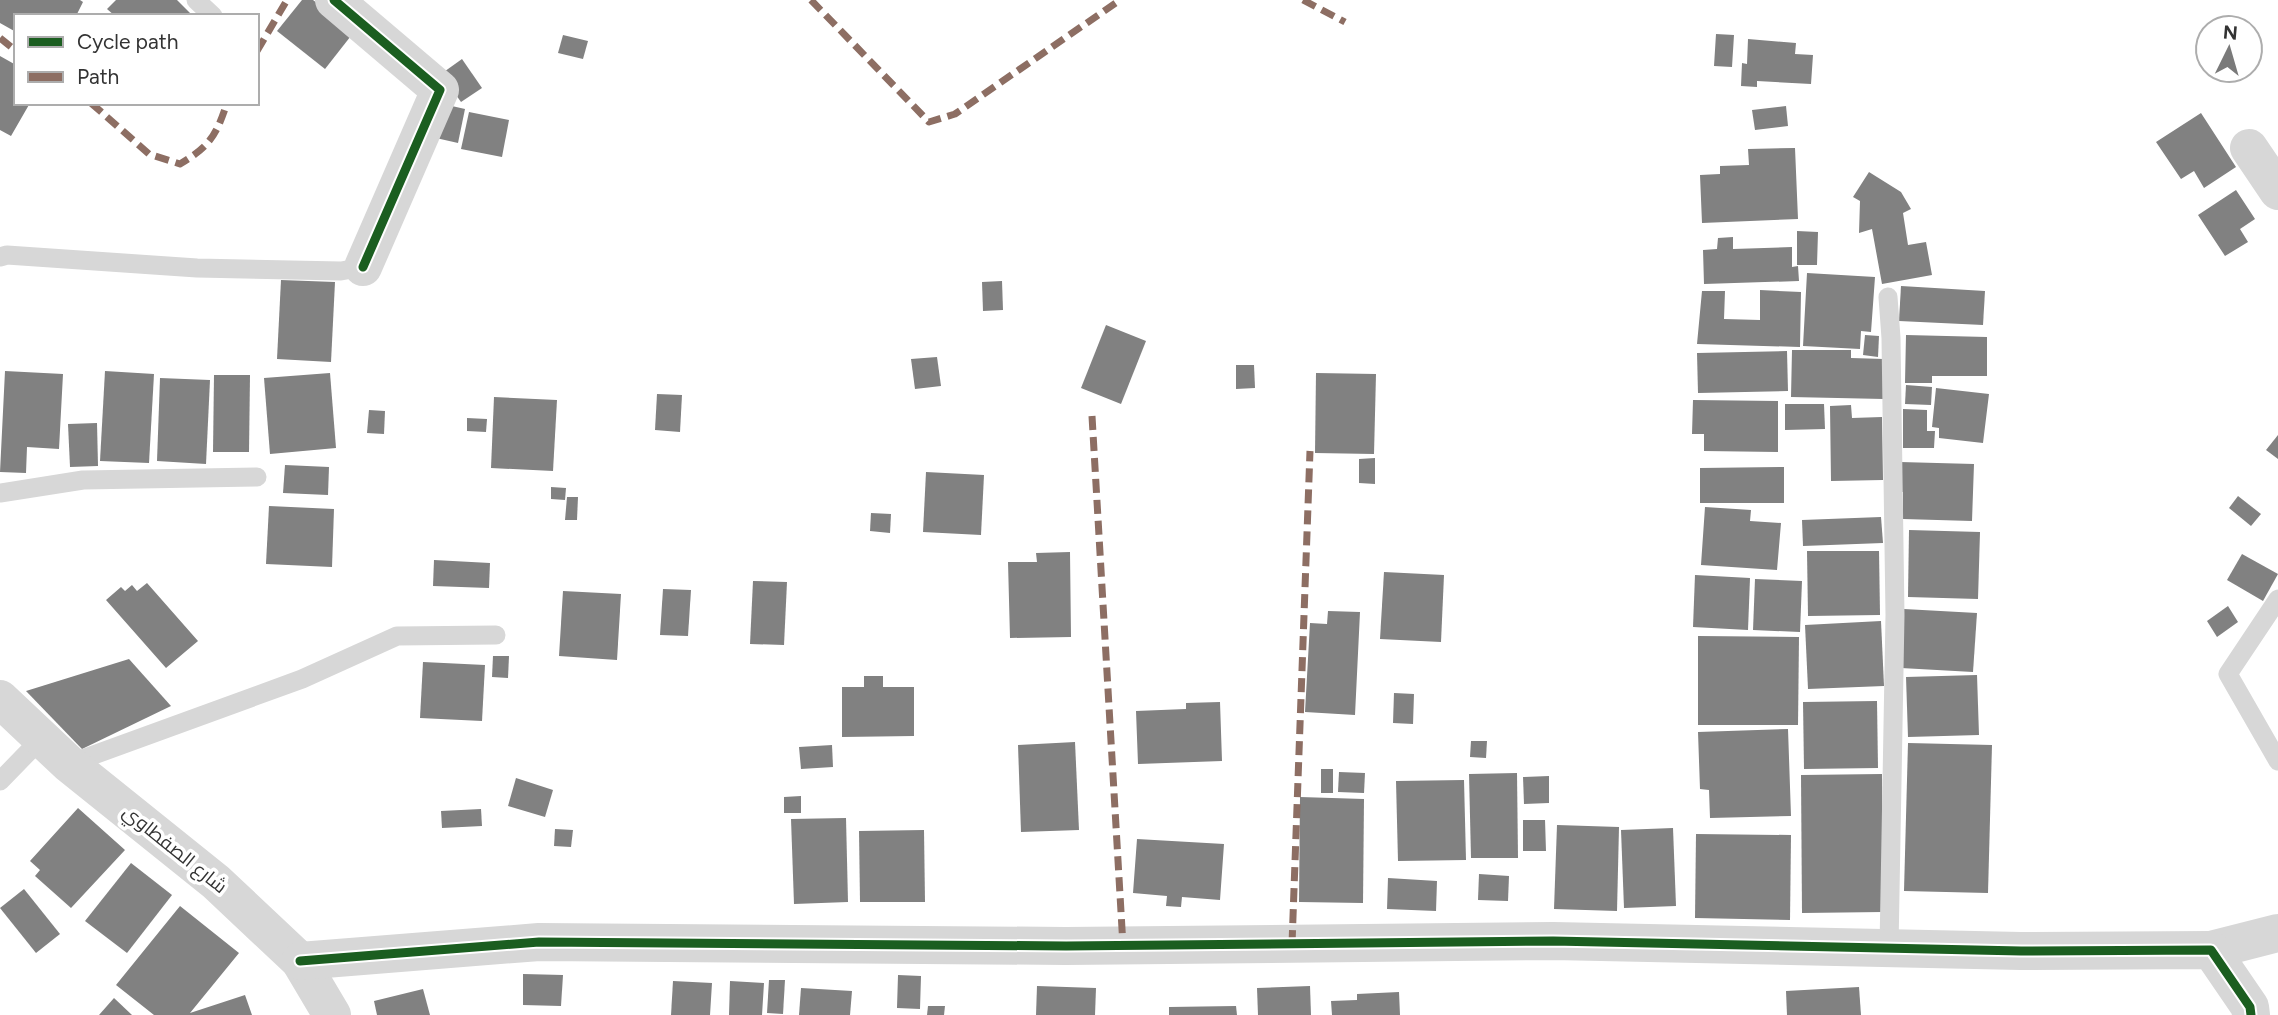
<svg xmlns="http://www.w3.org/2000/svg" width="2278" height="1015" font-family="Figtree,Cairo,sans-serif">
  <rect width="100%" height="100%" fill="#fff"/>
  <g fill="#818181">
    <path d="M0,0H80L83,2L76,16H16V32L0,23Z"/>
    <path d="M116,0H177L191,14L189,16H115L107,9Z"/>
    <path d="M302,0H313L354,32L325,69L277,31Z"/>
    <path d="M1716,34L1734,35L1732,67L1714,66Z"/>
    <path d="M563,35L588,41L583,59L558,53Z"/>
    <path d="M1748,39L1796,43L1795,54L1813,55L1811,84L1757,81V87L1741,86L1742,63L1747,64Z"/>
    <path d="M0,56L16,65V103H30L11,136L0,130Z"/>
    <path d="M462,59L482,88L461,102L441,74Z"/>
    <path d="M443,104L465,109L458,143L436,138Z"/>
    <path d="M1786,106L1788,126L1755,130L1752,110Z"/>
    <path d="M469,112L509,120L502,157L461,149Z"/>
    <path d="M2201,113L2236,167L2204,188L2194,171L2181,179L2156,142Z"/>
    <path d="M1795,148L1798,219L1702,223L1700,175L1720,174V166L1749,165L1748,149Z"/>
    <path d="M1869,172L1901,192L1911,209L1903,213L1908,245L1926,242L1932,275L1882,284L1872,229L1859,233L1860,201L1853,197Z"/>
    <path d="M2236,190L2255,219L2240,229L2248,242L2225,256L2198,215Z"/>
    <path d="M1797,231L1818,232L1817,265H1797Z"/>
    <path d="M1733,237V249L1792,247V267L1798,266L1799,281L1704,284L1703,250L1717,249L1718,238Z"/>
    <path d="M1807,273L1875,277L1871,332L1861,331L1860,349L1803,346Z"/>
    <path d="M281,280L335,282L331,362L277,359Z"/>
    <path d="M1002,281L1003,310L983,311L982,282Z"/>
    <path d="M1901,286L1985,291L1983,325L1899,321Z"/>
    <path d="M1760,290L1801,292L1800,347L1697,344L1702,291H1725L1724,319L1760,320Z"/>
    <path d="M1106,325L1146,341L1121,404L1081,388Z"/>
    <path d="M1865,335L1879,336L1878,357L1863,355Z"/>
    <path d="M1906,335L1987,337V376H1932V383H1905Z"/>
    <path d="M1792,350H1851V358L1884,359V399L1791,397Z"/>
    <path d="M1787,351L1788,391L1698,393L1697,353Z"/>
    <path d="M937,357L941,386L915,389L911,359Z"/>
    <path d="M1236,365H1254L1255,388L1236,389Z"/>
    <path d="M5,371L63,374L59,449L27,447L26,473L0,472Z"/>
    <path d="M105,371L154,374L149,463L100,461Z"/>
    <path d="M330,373L336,448L270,454L264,378Z"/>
    <path d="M1316,373L1376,374L1374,454L1315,453Z"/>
    <path d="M214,375H250L249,452H213Z"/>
    <path d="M160,378L210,380L206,464L157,461Z"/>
    <path d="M1906,385L1932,387L1931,405L1905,404Z"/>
    <path d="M1936,388L1989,394L1983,443L1939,438V428L1932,427Z"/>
    <path d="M657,394L682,395L680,432L655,430Z"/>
    <path d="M494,397L557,400L553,471L491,468Z"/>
    <path d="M1693,400L1778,401V452L1704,451V434H1692Z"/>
    <path d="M1785,404H1824L1825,429L1785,430Z"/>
    <path d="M1851,405L1852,418L1882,417L1883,480L1831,481L1830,406Z"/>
    <path d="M1903,409L1927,410V431H1935L1934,448H1903Z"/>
    <path d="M369,410L385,411L384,434L367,433Z"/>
    <path d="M467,418L487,419L486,432L467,431Z"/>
    <path d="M97,423L98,466L70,467L68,424Z"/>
    <path d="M2278,435V459L2266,450Z"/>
    <path d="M1375,458V484L1359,483V459Z"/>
    <path d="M1900,462L1974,464L1972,521L1903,519V492H1899Z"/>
    <path d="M285,465L329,467L328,495L283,493Z"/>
    <path d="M1784,467V503H1700V468Z"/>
    <path d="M926,472L984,475L981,535L923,532Z"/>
    <path d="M551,487L566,488L565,500L551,499Z"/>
    <path d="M2238,496L2261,514L2251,526L2229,508Z"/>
    <path d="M567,497H578L577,520H565Z"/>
    <path d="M269,506L334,509L332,567L266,564Z"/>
    <path d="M1705,507L1751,510L1750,521L1781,523L1777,570L1701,565Z"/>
    <path d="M871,513L891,514L890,533L870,531Z"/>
    <path d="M1881,517L1883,543L1803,546L1802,520Z"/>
    <path d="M1909,530L1980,532L1978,599L1908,597Z"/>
    <path d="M1807,551H1879L1880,615L1808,616Z"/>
    <path d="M1070,552L1071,637L1010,638L1008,562H1037L1036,553Z"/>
    <path d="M2242,554L2278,574L2263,601L2227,580Z"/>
    <path d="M434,560L490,563L489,588L433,586Z"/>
    <path d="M1384,572L1444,575L1441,642L1380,639Z"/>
    <path d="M1695,575L1750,578L1748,630L1693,627Z"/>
    <path d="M1755,579L1802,581L1800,632L1753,630Z"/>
    <path d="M753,581L787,582L784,645L750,644Z"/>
    <path d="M147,583L198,641L166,668L106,600L121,587L125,591L132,585L137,591Z"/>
    <path d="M663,589L691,590L688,636L660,635Z"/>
    <path d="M563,591L621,594L617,660L559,656Z"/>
    <path d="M2228,606L2238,622L2217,637L2207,621Z"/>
    <path d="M1904,609L1977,613L1973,672L1901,668Z"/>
    <path d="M1328,611L1360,612L1355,715L1305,712L1310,623L1327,624Z"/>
    <path d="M1881,621L1884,686L1808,689L1805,625Z"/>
    <path d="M1698,636L1799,637L1798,725H1698Z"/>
    <path d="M493,656H509L508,678L492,677Z"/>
    <path d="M129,659L171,706L82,749L26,691Z"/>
    <path d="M423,662L485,665L482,721L420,718Z"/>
    <path d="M1977,675L1979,735L1908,737L1906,677Z"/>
    <path d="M864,676H883V687H914V736L842,737V687H864Z"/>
    <path d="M1394,693L1414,694L1413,724L1393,723Z"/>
    <path d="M1877,701L1878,768L1804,769L1803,702Z"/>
    <path d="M1220,702L1222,761L1138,764L1136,711L1186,709V703Z"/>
    <path d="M1788,729L1791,816L1710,818L1709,790L1700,789L1698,732Z"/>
    <path d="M1471,741H1487L1486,758L1470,757Z"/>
    <path d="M1075,742L1079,830L1021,832L1018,745Z"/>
    <path d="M1908,743L1992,745L1988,893L1904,891Z"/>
    <path d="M832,745L833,767L801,769L799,747Z"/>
    <rect x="1321" y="769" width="12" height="24"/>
    <path d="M1339,772L1365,773L1364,793L1338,792Z"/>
    <path d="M1517,773L1518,858H1471L1469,774Z"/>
    <path d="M1882,774L1883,912L1802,913L1801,775Z"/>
    <path d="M1549,776V803L1524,804L1523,777Z"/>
    <path d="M516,778L553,790L545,817L508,806Z"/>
    <path d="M1464,780L1466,860L1398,861L1396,781Z"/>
    <path d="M801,796V813H784V797Z"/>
    <path d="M1300,797L1364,799L1363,903L1299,902Z"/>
    <path d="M78,808L125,850L71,908L35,876L40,870L30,861Z"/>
    <path d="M481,809L482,826L442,828L441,811Z"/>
    <path d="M846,818L848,902L794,904L791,819Z"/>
    <path d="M1523,820H1545L1546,851H1523Z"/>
    <path d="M1557,825L1619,827L1617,911L1554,909Z"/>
    <path d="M1673,828L1676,906L1624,908L1621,830Z"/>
    <path d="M555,829L573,830L571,847L554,846Z"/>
    <path d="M924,830L925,902H860L859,831Z"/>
    <path d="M1696,834L1791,835L1790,920L1695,918Z"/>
    <path d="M1137,839L1224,844L1220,900L1182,897L1181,907L1166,906L1167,896L1133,893Z"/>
    <path d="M131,863L172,895L127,953L85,921Z"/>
    <path d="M1479,874L1509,876L1508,901L1478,900Z"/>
    <path d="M1388,878L1437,881L1436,911L1387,909Z"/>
    <path d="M24,889L60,934L36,953L0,908Z"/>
    <path d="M180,906L239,953L190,1013L245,995L252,1015H154L116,985Z"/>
    <path d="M523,974L563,975L561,1006L523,1005Z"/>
    <path d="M898,975L921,976L920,1009L897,1008Z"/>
    <path d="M769,980H785L783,1014L767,1013Z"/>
    <path d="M673,981L712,983L710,1015H671Z"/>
    <path d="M730,981L764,983L762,1015H729Z"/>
    <path d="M1037,986L1096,988L1095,1015H1036Z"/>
    <path d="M1310,986L1311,1015H1258L1257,988Z"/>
    <path d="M1859,987L1861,1015H1787L1786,991Z"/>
    <path d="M801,988L852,991L850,1015H799Z"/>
    <path d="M423,989L430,1015H377L374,1001Z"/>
    <path d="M1399,992L1400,1015H1332L1331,1001L1357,1000V994Z"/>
    <path d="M114,998L132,1015H99Z"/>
    <path d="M928,1006H945L944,1015H927Z"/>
    <path d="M1236,1006L1237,1015H1169V1007Z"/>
  </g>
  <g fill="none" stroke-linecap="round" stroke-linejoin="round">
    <g stroke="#d7d7d7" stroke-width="19">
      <path d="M196,0L213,16"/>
      <path d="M0,257L7,255L197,268L341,271L363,267"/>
      <path d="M1888,297L1891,338L1895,615L1889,948"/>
      <path d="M0,493L83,480L257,477"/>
      <path d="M2278,599L2228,674L2278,761"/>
      <path d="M69,764L302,679L397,636L496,635"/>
      <path d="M0,781L41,739"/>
    </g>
    <g stroke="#d7d7d7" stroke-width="38">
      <path d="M334,0L440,90L363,267"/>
      <path d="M2249,148L2278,191"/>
      <path d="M0,699L69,764L216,882L300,961L332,1015"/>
      <path d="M2211,950L2278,933"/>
      <path d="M300,961L539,942L1066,946L1553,941L2021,951L2211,950L2250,1007L2251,1015"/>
    </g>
    <g stroke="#8d6e63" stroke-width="7" stroke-dasharray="14 7" stroke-linecap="butt">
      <path d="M811,0L929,122L955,114L1120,0"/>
      <path d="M1303,0L1345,22"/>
      <path d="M0,38L16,51"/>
      <path d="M257,51L287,0"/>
      <path d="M91,103L149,154L180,164C210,146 216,136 227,103"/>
      <path d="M1092,416L1123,946"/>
      <path d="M1292,944L1310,451"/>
    </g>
    <defs>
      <g id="cycleway">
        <path d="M334,0L440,90L363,267"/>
        <path d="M300,961L539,942L1066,946L1553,941L2021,951L2211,950L2250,1007L2251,1015"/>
      </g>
    </defs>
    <use href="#cycleway" stroke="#fff" stroke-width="13"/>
    <use href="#cycleway" stroke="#1b5e20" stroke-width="9"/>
  </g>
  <g text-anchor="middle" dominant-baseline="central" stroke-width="7" stroke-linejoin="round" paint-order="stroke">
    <g font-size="19" fill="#333" stroke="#fff">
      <text transform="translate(175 849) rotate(39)">شارع الصفطاوي</text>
    </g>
  </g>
  <rect x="14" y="14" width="245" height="91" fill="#ffffff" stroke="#adadad" stroke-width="2"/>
  <rect x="28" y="37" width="35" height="10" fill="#1b5e20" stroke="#adadad" stroke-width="2"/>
  <text x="77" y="49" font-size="21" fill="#333333">Cycle path</text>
  <rect x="28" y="72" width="35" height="10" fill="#8d6e63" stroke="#adadad" stroke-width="2"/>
  <text x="77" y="84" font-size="21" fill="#333333">Path</text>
  <g transform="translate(2229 49) rotate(5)"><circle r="33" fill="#ffffff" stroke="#adadad" stroke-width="2"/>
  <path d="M0-5L12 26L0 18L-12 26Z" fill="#7a7a7a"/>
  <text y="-10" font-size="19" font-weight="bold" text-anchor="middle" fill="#333333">N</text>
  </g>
</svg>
